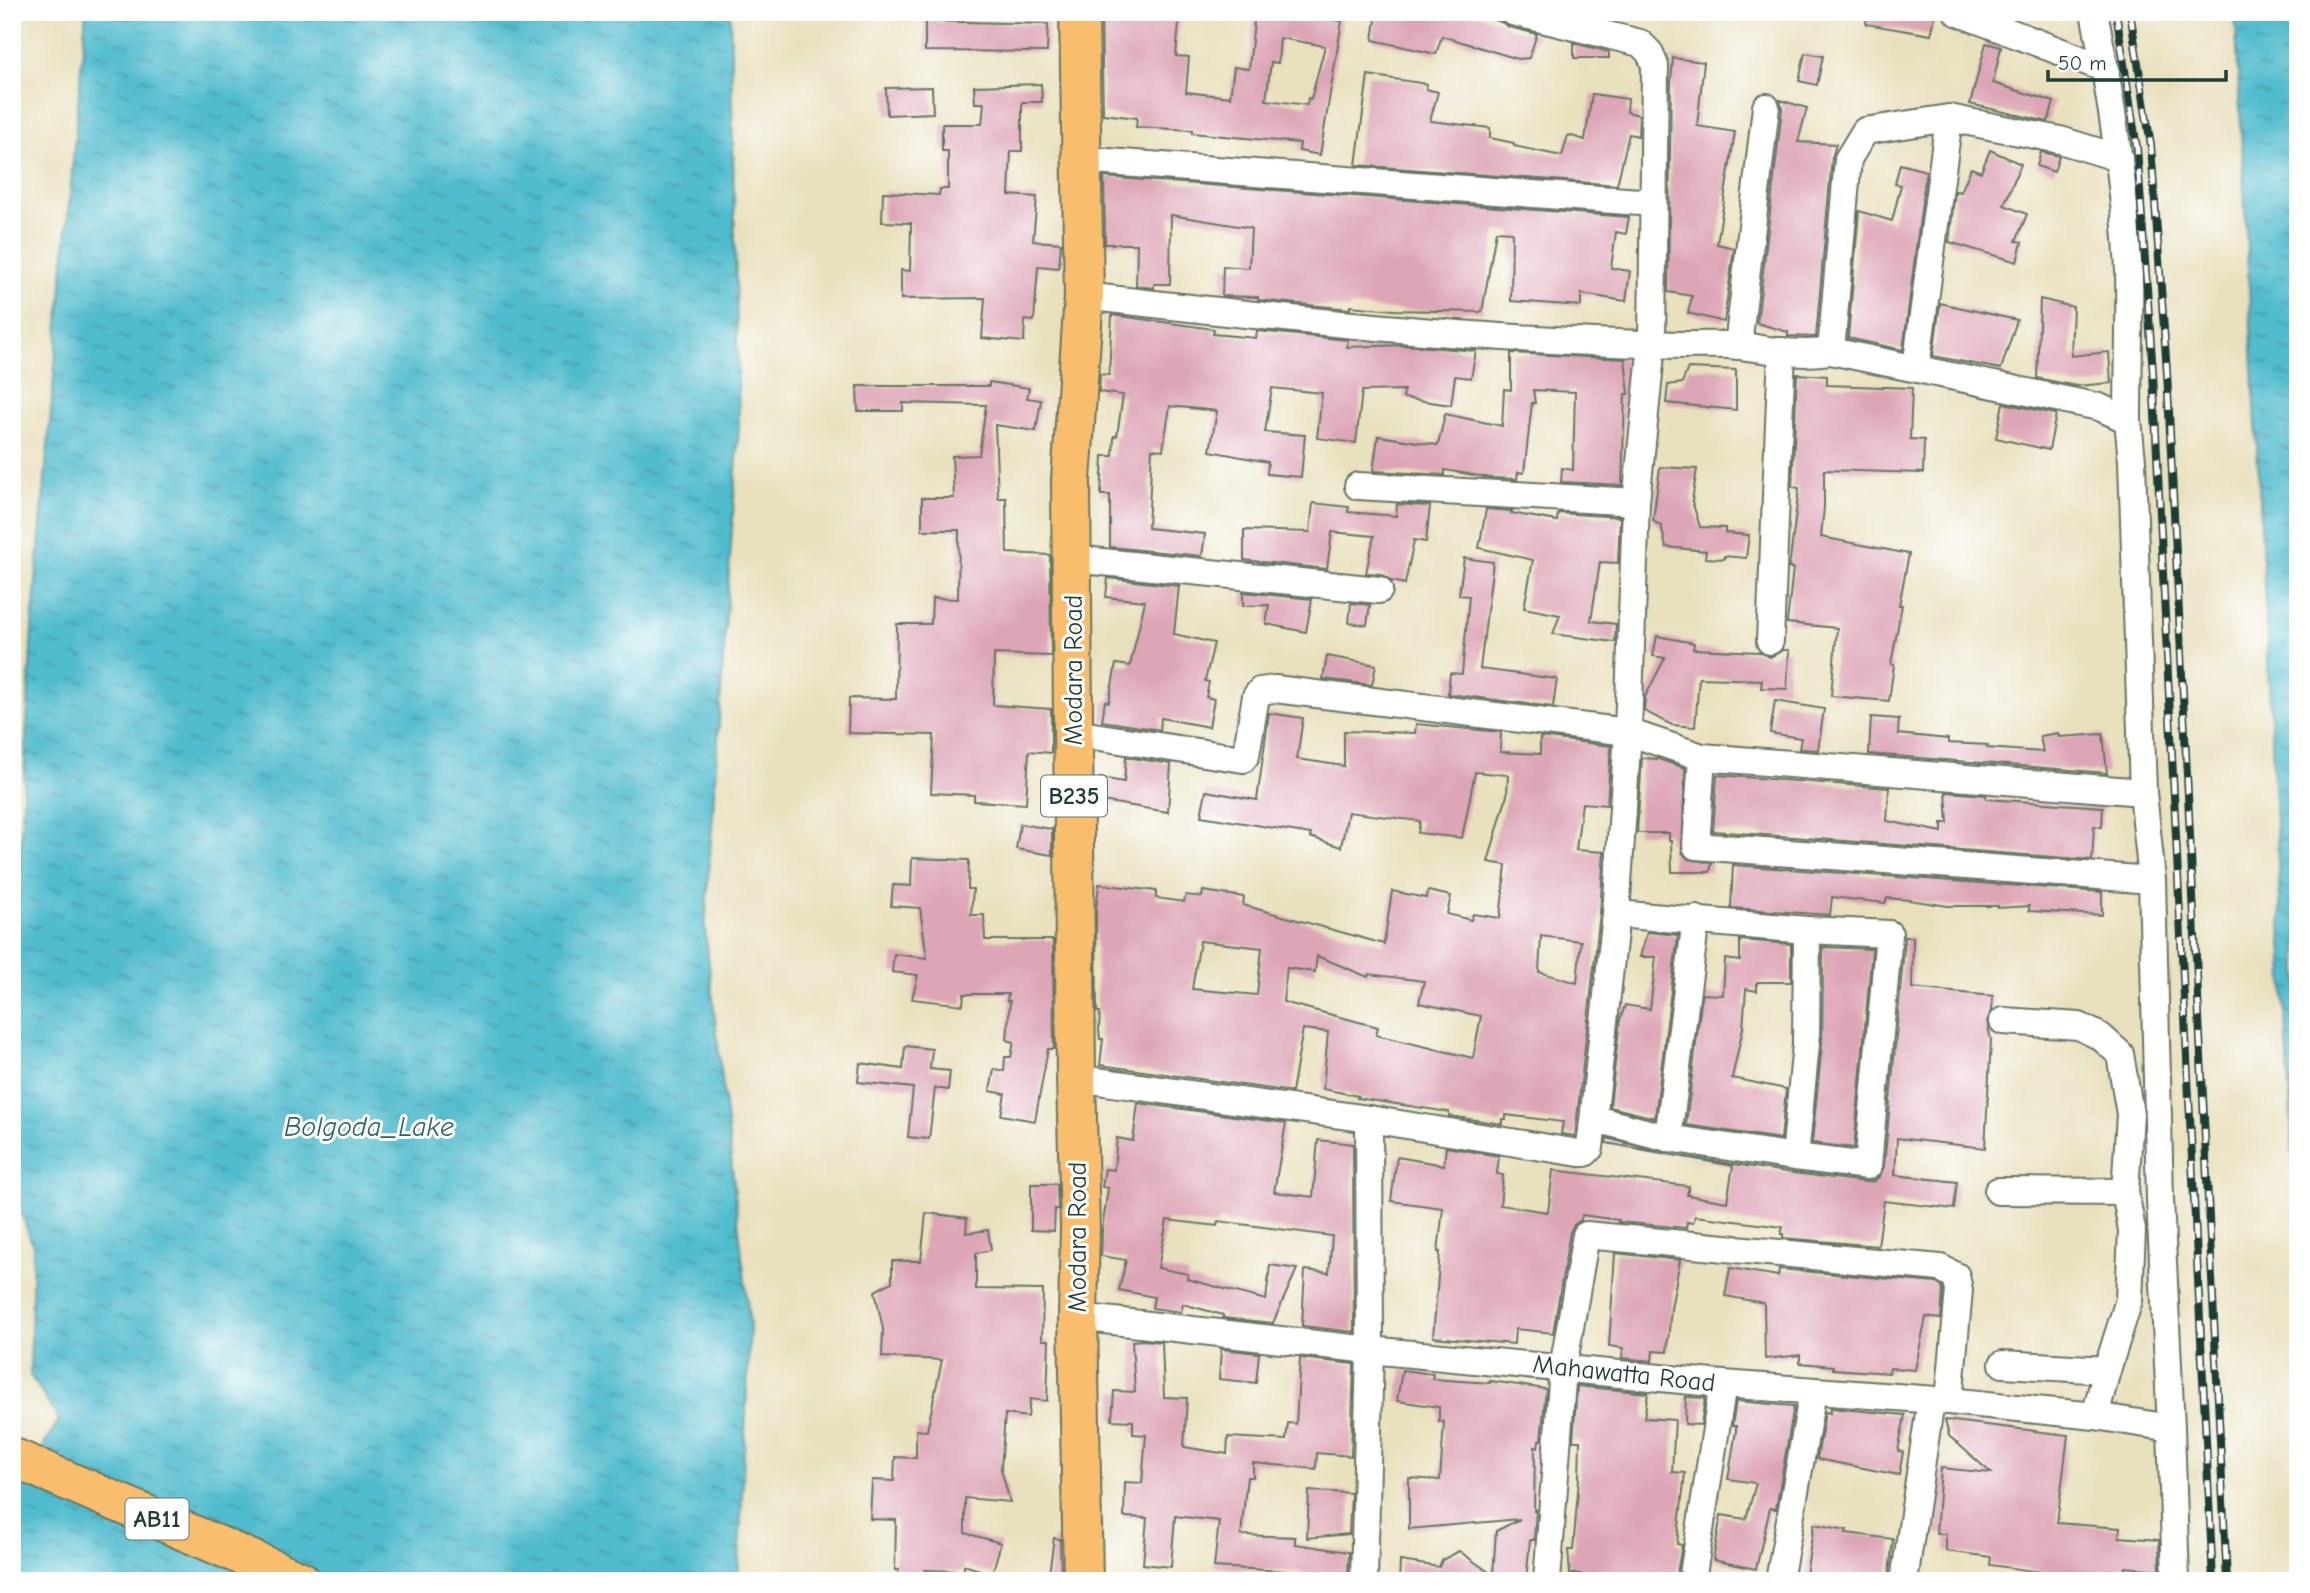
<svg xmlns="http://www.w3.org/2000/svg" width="2310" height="1593" font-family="'Comic Neue',sans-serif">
  <defs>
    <pattern id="water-ripples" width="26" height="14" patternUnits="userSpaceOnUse" patternTransform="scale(1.75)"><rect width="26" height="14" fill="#51bcce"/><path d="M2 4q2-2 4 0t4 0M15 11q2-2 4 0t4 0" fill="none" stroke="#439aa8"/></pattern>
  </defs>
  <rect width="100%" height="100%" fill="#fff"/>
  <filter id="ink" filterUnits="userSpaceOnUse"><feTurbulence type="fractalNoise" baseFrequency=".0143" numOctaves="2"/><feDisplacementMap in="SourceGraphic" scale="14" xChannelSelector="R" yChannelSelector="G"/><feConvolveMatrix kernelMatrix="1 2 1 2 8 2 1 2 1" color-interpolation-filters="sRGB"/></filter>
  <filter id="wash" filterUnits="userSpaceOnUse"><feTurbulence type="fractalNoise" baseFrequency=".00686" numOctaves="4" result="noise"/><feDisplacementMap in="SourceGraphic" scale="28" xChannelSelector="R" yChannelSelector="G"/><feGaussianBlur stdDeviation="1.57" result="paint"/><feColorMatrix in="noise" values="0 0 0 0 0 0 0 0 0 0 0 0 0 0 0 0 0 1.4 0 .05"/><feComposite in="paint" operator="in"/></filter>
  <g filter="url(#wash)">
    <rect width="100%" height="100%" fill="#e9e0be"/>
    <g fill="url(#water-ripples)" stroke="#387c81" stroke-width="2">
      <path d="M86,12H730L739,426L705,929L750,1326L738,1581H12V1499L59,1420L30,1375L33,1246L12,1187V939L17,916L32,626Z"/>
      <path d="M2235,12H2298V1258Z"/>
    </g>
    <g id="blocks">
      <g fill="#dda6b6" fill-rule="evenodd">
        <path d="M1101,12H1180L1176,56L1189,57L1186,92L1230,97L1234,67L1249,69L1255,12H1319L1318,18L1342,21L1320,155L1299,151L1300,143L1192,133V130L1136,127L1137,118L1103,114ZM1280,38L1325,46L1311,99L1308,98L1307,105L1266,100L1271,62L1278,63Z"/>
        <path d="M1377,12H1470L1501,22L1509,27L1537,34L1529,58L1518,59L1442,36L1436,54L1373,40Z"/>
        <path d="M1867,12H1936L1931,35L1866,24Z"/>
        <path d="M925,21L1048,24L1047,52L925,51Z"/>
        <path d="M1574,43L1609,52V58H1574Z"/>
        <path d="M1986,43L2001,47L1993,83L2054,102L2048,122L1970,104Z"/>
        <path d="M1805,53L1823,56L1817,85L1799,81Z"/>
        <path d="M1673,58L1704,62L1697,126L1735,132L1717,244L1734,248L1724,322L1688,313L1692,296L1668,292L1671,82Z"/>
        <path d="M1368,75L1427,84L1426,89L1438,92L1430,121L1490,128V138L1514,143V146L1562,156L1568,135L1585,140L1592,94L1628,99L1627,112L1639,115L1638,136L1629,134L1617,185L1356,165Z"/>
        <path d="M1041,84L1042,102H1022V151H1011L1009,195L1037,197L1033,241L1061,243L1059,268L1038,266L1034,321L1025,320L1024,342L982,338L985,298L901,299V270L910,271L911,223L882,222L883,192L939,195L940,189H948V151H942V124H982L984,103H975L974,86Z"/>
        <path d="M932,87L933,113L887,115L886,88Z"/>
        <path d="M1780,100L1807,108L1798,142L1836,144L1832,158L1816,337L1788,336V332L1757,323L1782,109Z"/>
        <path d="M1990,150L2021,164L2004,205L2027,214L2016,241L2022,242L2017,262L1949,242L1955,191L1961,192L1971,168L1981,172Z"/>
        <path d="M2041,152L2059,156L2054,172L2037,166Z"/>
        <path d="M1900,164L1926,171L1903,350L1848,338L1859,211L1892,221L1901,185L1895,184Z"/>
        <path d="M1104,177L1629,217L1626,234L1616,232L1611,268L1630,271L1626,301L1581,294V306L1511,301L1512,232L1496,231L1482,312L1394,310L1350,306V309L1258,300V297L1222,296L1223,266L1249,268L1251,228L1171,215L1170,284H1154V288L1136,286L1137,244H1105Z"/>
        <path d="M2040,299L2073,307L2071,356L2109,352L2111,383L2076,386L2037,378Z"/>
        <path d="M1940,303L2017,320L2001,369L1933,356Z"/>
        <path d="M1112,315L1214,329L1213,334L1256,338L1257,331L1348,340L1347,347L1405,345L1476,351L1471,378L1455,376L1451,405L1403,398L1404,390L1362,391L1356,443L1317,438L1322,393L1272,388L1265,432L1305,435L1301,477L1267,474L1268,462L1210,451L1217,411L1170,406L1163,450L1152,449L1148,528L1205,534L1202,556L1110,547V495H1101L1103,456H1113L1114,436H1117L1123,395L1099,392L1100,374L1109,375Z"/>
        <path d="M1511,353L1625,359L1629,394H1625L1622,485L1561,482L1562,468L1573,470L1575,392L1533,390L1535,403H1532L1524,473L1518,472L1517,479L1491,478L1445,470V475L1373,471L1378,436L1438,445L1445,414L1502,426L1504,389L1511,390Z"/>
        <path d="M1688,368L1736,370V410L1666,403L1668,385L1682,383Z"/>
        <path d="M1797,374L1827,376V385L1912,388L1910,439L1924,440L1923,473L1824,470V507L1821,537L1909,554L1899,605H1902L1891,664L1894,665L1889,701L1831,696L1837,628L1787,623L1793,568H1789L1799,488L1792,487Z"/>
        <path d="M989,382L1029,388L1027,398L1041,400L1036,431L995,425L998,498H1006L1007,553L1050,555L1051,656L994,654L993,705L1051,709V753L1029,751L1026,804L974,801V795L931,793L934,735L848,733L849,698L896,699L897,624H931L932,598L958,599L959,530H922V498H954L952,456L979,455L986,405L903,403V411H858L857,386H989Z"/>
        <path d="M2003,403L2056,414L2049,450L1996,438Z"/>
        <path d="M1660,467L1697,469L1692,501L1700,527L1725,528V533L1749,535L1746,558L1724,556V559L1705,558L1706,551L1666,547L1661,526L1653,521Z"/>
        <path d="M1313,503L1349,507L1348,512L1396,516L1397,504L1430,506L1426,542L1414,540L1405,584L1392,581L1381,574L1366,573L1374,536L1332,532L1327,569L1244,560V530L1310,532Z"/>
        <path d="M1486,509L1512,511L1511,513L1557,521L1558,513L1620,517L1618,563L1600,562L1591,621L1616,624L1615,642L1553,634L1560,615L1524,608L1533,560L1479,548Z"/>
        <path d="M1464,558L1493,562L1480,669L1557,679L1553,707L1448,694L1450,673L1462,674L1469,596L1459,595Z"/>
        <path d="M1108,578L1179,586L1174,634L1214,643L1205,681L1209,682L1206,697L1214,699L1209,727L1161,718L1160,730L1102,721L1105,701L1109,702L1116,664L1130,666L1145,601L1106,597Z"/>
        <path d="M1243,592L1312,599L1306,632L1266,624L1269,605L1243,606Z"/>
        <path d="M1351,603L1370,605L1367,625L1349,623Z"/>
        <path d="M1657,636L1694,643L1693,649L1760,652L1770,657L1783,650H1789L1787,689L1761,688L1762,680L1699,678L1695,727L1672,725L1644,711L1645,697L1665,658L1653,656Z"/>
        <path d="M1327,656L1376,665L1372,685L1323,679Z"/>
        <path d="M1775,701L1824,709L1818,750L1799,749L1801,738L1770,733Z"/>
        <path d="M1269,713L1303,718L1297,759L1344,766V731L1415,733L1416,724L1501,732L1500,752L1540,754V737L1611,746L1607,805L1582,803L1576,850L1604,852L1600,913L1575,1136L1561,1134L1563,1122L1506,1115V1119H1502V1124L1449,1116V1112L1357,1098L1358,1096L1323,1089L1328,1032L1303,1029L1292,1092L1100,1065L1103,1039H1100L1099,1030L1100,1012H1097L1096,910L1099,884L1156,891V898L1184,902L1186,895L1202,897L1203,891L1244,897L1243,905L1384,944L1392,891L1426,898L1428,891L1451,896L1447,914L1471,920L1473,914L1500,918L1506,865L1488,862L1507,795L1508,775L1475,772L1462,838L1418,833L1420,821L1348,812L1341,847L1310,837L1311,834L1201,816L1206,791L1257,800ZM1541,936L1581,941L1577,983L1539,972ZM1200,941L1262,948L1257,995L1192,989ZM1317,956L1368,977L1369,974L1424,981L1419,1003L1481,1016L1473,1058L1376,1035L1378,1027L1283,1002L1287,968L1315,972Z"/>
        <path d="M1871,717L1899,719L1898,734L1948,739V743L1988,745L1987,748L2043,752L2040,736L2058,733L2059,737L2103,734L2107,773L1869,754Z"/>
        <path d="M1126,757L1171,764L1168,812L1096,800L1100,778L1124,782Z"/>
        <path d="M1642,758L1658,759L1685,768L1682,852L1688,859L1712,863L1710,872H1672L1671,841H1669V833H1637Z"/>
        <path d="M1717,775L1889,788L1887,821L1942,832V823H1948L1946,792L1986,795V799L2103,807L2102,827L2094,826L2092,860L1713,831Z"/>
        <path d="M1020,824L1052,829V855L1016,849Z"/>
        <path d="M912,858L969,860L968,889H973L971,915H984L985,940H1053L1054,1049H1048L1035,1121L1001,1115L1005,1094L990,1091L994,1069L1004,1071L1005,1057H1011L1014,1042L1007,1040L1010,1001H1007L1008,994H964L963,1005L912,999L918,975L892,972L894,954L927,958L920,908L891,906L893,885L911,886Z"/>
        <path d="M1733,865L2102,892V915L2029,911V906L1998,908V906H1948L1909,900L1887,898L1885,903L1832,897L1830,915L1731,908Z"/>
        <path d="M1647,932L1678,935L1655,1118L1610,1107L1620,1020L1625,1005L1650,1009L1656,957H1640Z"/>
        <path d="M1905,937H1913L1912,988L1993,996L1992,1010L1987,1021L1991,1040L1985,1148L1897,1138L1895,1175L1957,1182L1954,1209L1884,1201L1878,1246L1783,1238V1234H1781L1783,1227L1695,1216L1693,1223L1687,1222L1686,1228L1618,1222L1619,1220L1582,1215L1581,1220L1574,1225L1570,1232L1553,1333L1515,1329L1514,1344L1433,1337L1440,1252H1438L1443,1208L1391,1201L1397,1157L1444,1165L1446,1147L1499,1156L1497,1174L1503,1175L1500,1205L1548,1212L1553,1170L1689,1186L1687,1195L1727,1202L1733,1166L1606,1143L1607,1138L1666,1154L1793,1173L1866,1182L1874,1181L1880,1176L1884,1167Z"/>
        <path d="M1740,940L1791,944V982H1757V991L1746,989L1743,1028L1732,1078L1786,1089L1781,1139L1686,1125L1702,994L1723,995L1725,959L1740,961Z"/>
        <path d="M1823,947L1872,949L1854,1148L1812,1143L1822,1044Z"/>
        <path d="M905,1046L932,1049L930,1069L950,1071L948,1090L935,1088L929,1139L908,1137L913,1088L858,1082L860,1063L903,1069Z"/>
        <path d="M1138,1103L1286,1123L1274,1192L1313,1197L1318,1140L1353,1144L1354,1332L1302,1326L1305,1270L1329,1273L1332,1236L1218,1221L1217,1226L1167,1220L1158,1268L1188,1274L1187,1279L1266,1300L1270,1265L1297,1269L1273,1323L1223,1318V1315L1183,1304L1181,1312L1152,1308L1154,1297L1119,1290L1126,1260L1101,1256L1102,1230L1108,1188L1102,1187L1105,1169L1114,1170L1117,1138L1133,1141Z"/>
        <path d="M1031,1184H1057L1058,1209H1055L1054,1231L1031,1230Z"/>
        <path d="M926,1213L967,1218L966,1233L988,1230L991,1250L976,1253V1289L1043,1290L1042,1340H1049L1047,1401L1030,1399L1028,1417L1005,1414L1001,1469L1010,1502L965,1498V1533L1001,1543L992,1574L964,1565V1571L925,1570L923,1581H897L899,1570H895L896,1520L870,1519L872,1480L894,1481L895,1457L916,1458V1430L927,1431L942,1360L882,1357L883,1329L875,1291L892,1282V1261H921Z"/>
        <path d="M1615,1253L1680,1260L1671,1309L1667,1352L1653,1351L1652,1361L1622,1358L1623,1348L1609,1346Z"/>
        <path d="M1730,1268L1778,1276L1779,1269L1936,1283L1942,1287L1943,1291L1941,1319L1926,1317L1915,1370L1890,1368L1889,1373L1833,1369V1366L1800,1363V1355L1765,1359L1764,1303L1725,1296Z"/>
        <path d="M1143,1340L1162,1342L1164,1397L1187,1398L1184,1447L1227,1454L1228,1437L1286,1440L1288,1423L1296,1424L1300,1358L1354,1364L1351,1456L1317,1453L1316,1469L1253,1463V1477H1247L1241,1535L1295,1537V1544L1349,1552L1348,1581H1298L1302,1572L1214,1567L1219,1521L1175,1516L1171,1567L1143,1564L1147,1518L1124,1517L1125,1482L1142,1483L1146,1435L1133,1434V1421L1112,1420L1114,1391L1135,1392L1132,1341Z"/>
        <path d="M1221,1349L1259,1353L1256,1383L1219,1379Z"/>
        <path d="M1402,1370L1433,1374L1432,1379L1490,1383V1381L1546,1389L1541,1440H1539L1538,1448L1535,1447L1534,1511L1536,1510L1534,1540H1530L1526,1581L1497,1579L1500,1581H1399L1400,1561L1439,1567L1442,1560L1459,1551L1493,1575L1496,1531L1520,1519L1409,1529V1478L1440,1480L1444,1422L1439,1421V1407L1397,1401Z"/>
        <path d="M1577,1386L1648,1393L1644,1418L1675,1420L1672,1472L1685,1473L1677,1544L1682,1545L1676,1579L1666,1580L1610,1573V1581H1580L1581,1574H1570L1568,1550H1573L1579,1479L1580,1441H1573Z"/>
        <path d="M1686,1397L1705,1398L1701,1425L1685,1424Z"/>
        <path d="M1736,1401L1794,1406L1776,1509L1770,1508L1756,1569L1713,1560L1721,1515L1746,1519L1756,1483L1728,1479L1736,1431V1426H1732Z"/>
        <path d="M1831,1408L1905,1415L1898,1451L1903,1452L1899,1475L1817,1459L1825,1412L1830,1413Z"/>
        <path d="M1945,1420L2068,1435L2057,1523L2120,1528L2119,1537L2159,1540L2160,1570L2125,1567L2122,1581H2054L2055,1574L1990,1565L1991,1557L1946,1551V1534H1936L1941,1468L1991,1473L1949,1436Z"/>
        <path d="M1309,1491L1351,1493L1349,1534L1307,1538Z"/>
        <path d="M1814,1524L1847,1530L1846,1533L1893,1539L1888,1581H1805Z"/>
        <path d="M1054,1538L1060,1539L1061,1581H1048Z"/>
      </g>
    </g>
  </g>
  <g filter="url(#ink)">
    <use href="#blocks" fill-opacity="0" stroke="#667664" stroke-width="2"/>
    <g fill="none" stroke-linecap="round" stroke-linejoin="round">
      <defs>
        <g id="minor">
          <path d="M1957,12L2106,69"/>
          <path d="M1082,160L1653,203"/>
          <path d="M1084,296C1283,319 1482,341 1682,345C1702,345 1722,344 1741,346C1772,350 1799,356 1831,351L2099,407L2128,420C2128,370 2130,320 2129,271C2125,184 2111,97 2094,12"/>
          <path d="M1738,346L1766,107"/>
          <path d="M1831,351L1848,159L1865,131L1949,118L2060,140L2119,158"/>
          <path d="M1916,368L1949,118"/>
          <path d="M2128,420L2132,461L2143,792L2152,880L2160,1199L2171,1428L2176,1581"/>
          <path d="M1358,486L1636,502"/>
          <path d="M1073,559L1379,590"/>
          <path d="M1770,641L1782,351"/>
          <path d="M1074,733L1243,759L1246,755L1256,696L1260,691L1275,689L1628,732L1702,757L2143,792"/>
          <path d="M1702,757L1696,846L2152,880"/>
          <path d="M2003,1021L2079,1026L2101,1037L2120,1054L2130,1114L2125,1192"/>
          <path d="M1076,1078L1369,1119L1579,1153H1585L1590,1148L1616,914L1628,732L1636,502L1652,344L1655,66L1650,53L1640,43L1513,12"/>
          <path d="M1595,1119L1668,1138L1795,1157L1868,1166L1889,934L1807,930L1616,914"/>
          <path d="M1668,1138L1696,919"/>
          <path d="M1795,1157L1806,1044L1807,930"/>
          <path d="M1998,1191L2125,1192L2132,1230L2129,1300L2107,1370L2095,1416"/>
          <path d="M1078,1317L1370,1350L1723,1384L1949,1401L2095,1416L2171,1428"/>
          <path d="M2003,1364L2107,1370"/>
          <path d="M1364,1581L1370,1350L1369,1119"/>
          <path d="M1547,1581L1563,1368L1586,1235L1940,1268L1956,1276L1959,1290L1949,1401"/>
          <path d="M1692,1581L1723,1384"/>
          <path d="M1779,1581L1813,1391"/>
          <path d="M1904,1581L1931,1400"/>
        </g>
        <g id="primary">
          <path d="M1079,12L1084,296L1071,480L1076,1078L1080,1228L1078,1317L1083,1581"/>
          <path d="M12,1457L301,1581"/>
        </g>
      </defs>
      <use href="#minor" stroke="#667664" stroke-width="30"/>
      <use href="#primary" stroke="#667664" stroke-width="42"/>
      <use href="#minor" stroke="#fff" stroke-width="26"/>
      <use href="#primary" stroke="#f9be6d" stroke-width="38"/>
      <defs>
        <g id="rail">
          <path d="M2116,12L2137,148L2153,373L2213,1581"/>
          <path d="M2130,12L2151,146L2167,372L2227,1581"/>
        </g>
      </defs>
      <use href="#rail" stroke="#1f3d34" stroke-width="8"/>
      <use href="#rail" stroke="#fff" stroke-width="5" stroke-dasharray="16" stroke-linecap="butt"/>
    </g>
  </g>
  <g text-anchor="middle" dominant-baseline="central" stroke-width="6" stroke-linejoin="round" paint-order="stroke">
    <g fill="#fff" stroke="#627771" stroke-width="2">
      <rect x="1041" y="775.5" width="66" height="41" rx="5"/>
      <rect x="125.5" y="1498.5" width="63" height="41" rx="5"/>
    </g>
    <g font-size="24" font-weight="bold" fill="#1f3d34">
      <text x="1074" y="796">B235</text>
      <text x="157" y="1519">AB11</text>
    </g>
    <g font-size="26" fill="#1f3d34" stroke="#fff">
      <text transform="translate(1074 670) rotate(-90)">Modara Road</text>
      <text transform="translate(1078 1237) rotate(-90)">Modara Road</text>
      <text transform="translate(1624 1374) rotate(6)">Mahawatta Road</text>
    </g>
    <g font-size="28" font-style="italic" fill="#2e6362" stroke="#fff">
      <text x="369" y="1127">Bolgoda_Lake</text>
    </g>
  </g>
  <rect width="2310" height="1593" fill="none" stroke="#fff" stroke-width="42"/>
  <path d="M2048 70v10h178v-10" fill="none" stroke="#1f3d34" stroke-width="3.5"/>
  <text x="2058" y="70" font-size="21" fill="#1f3d34" stroke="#ffffff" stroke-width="5" paint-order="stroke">50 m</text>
</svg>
